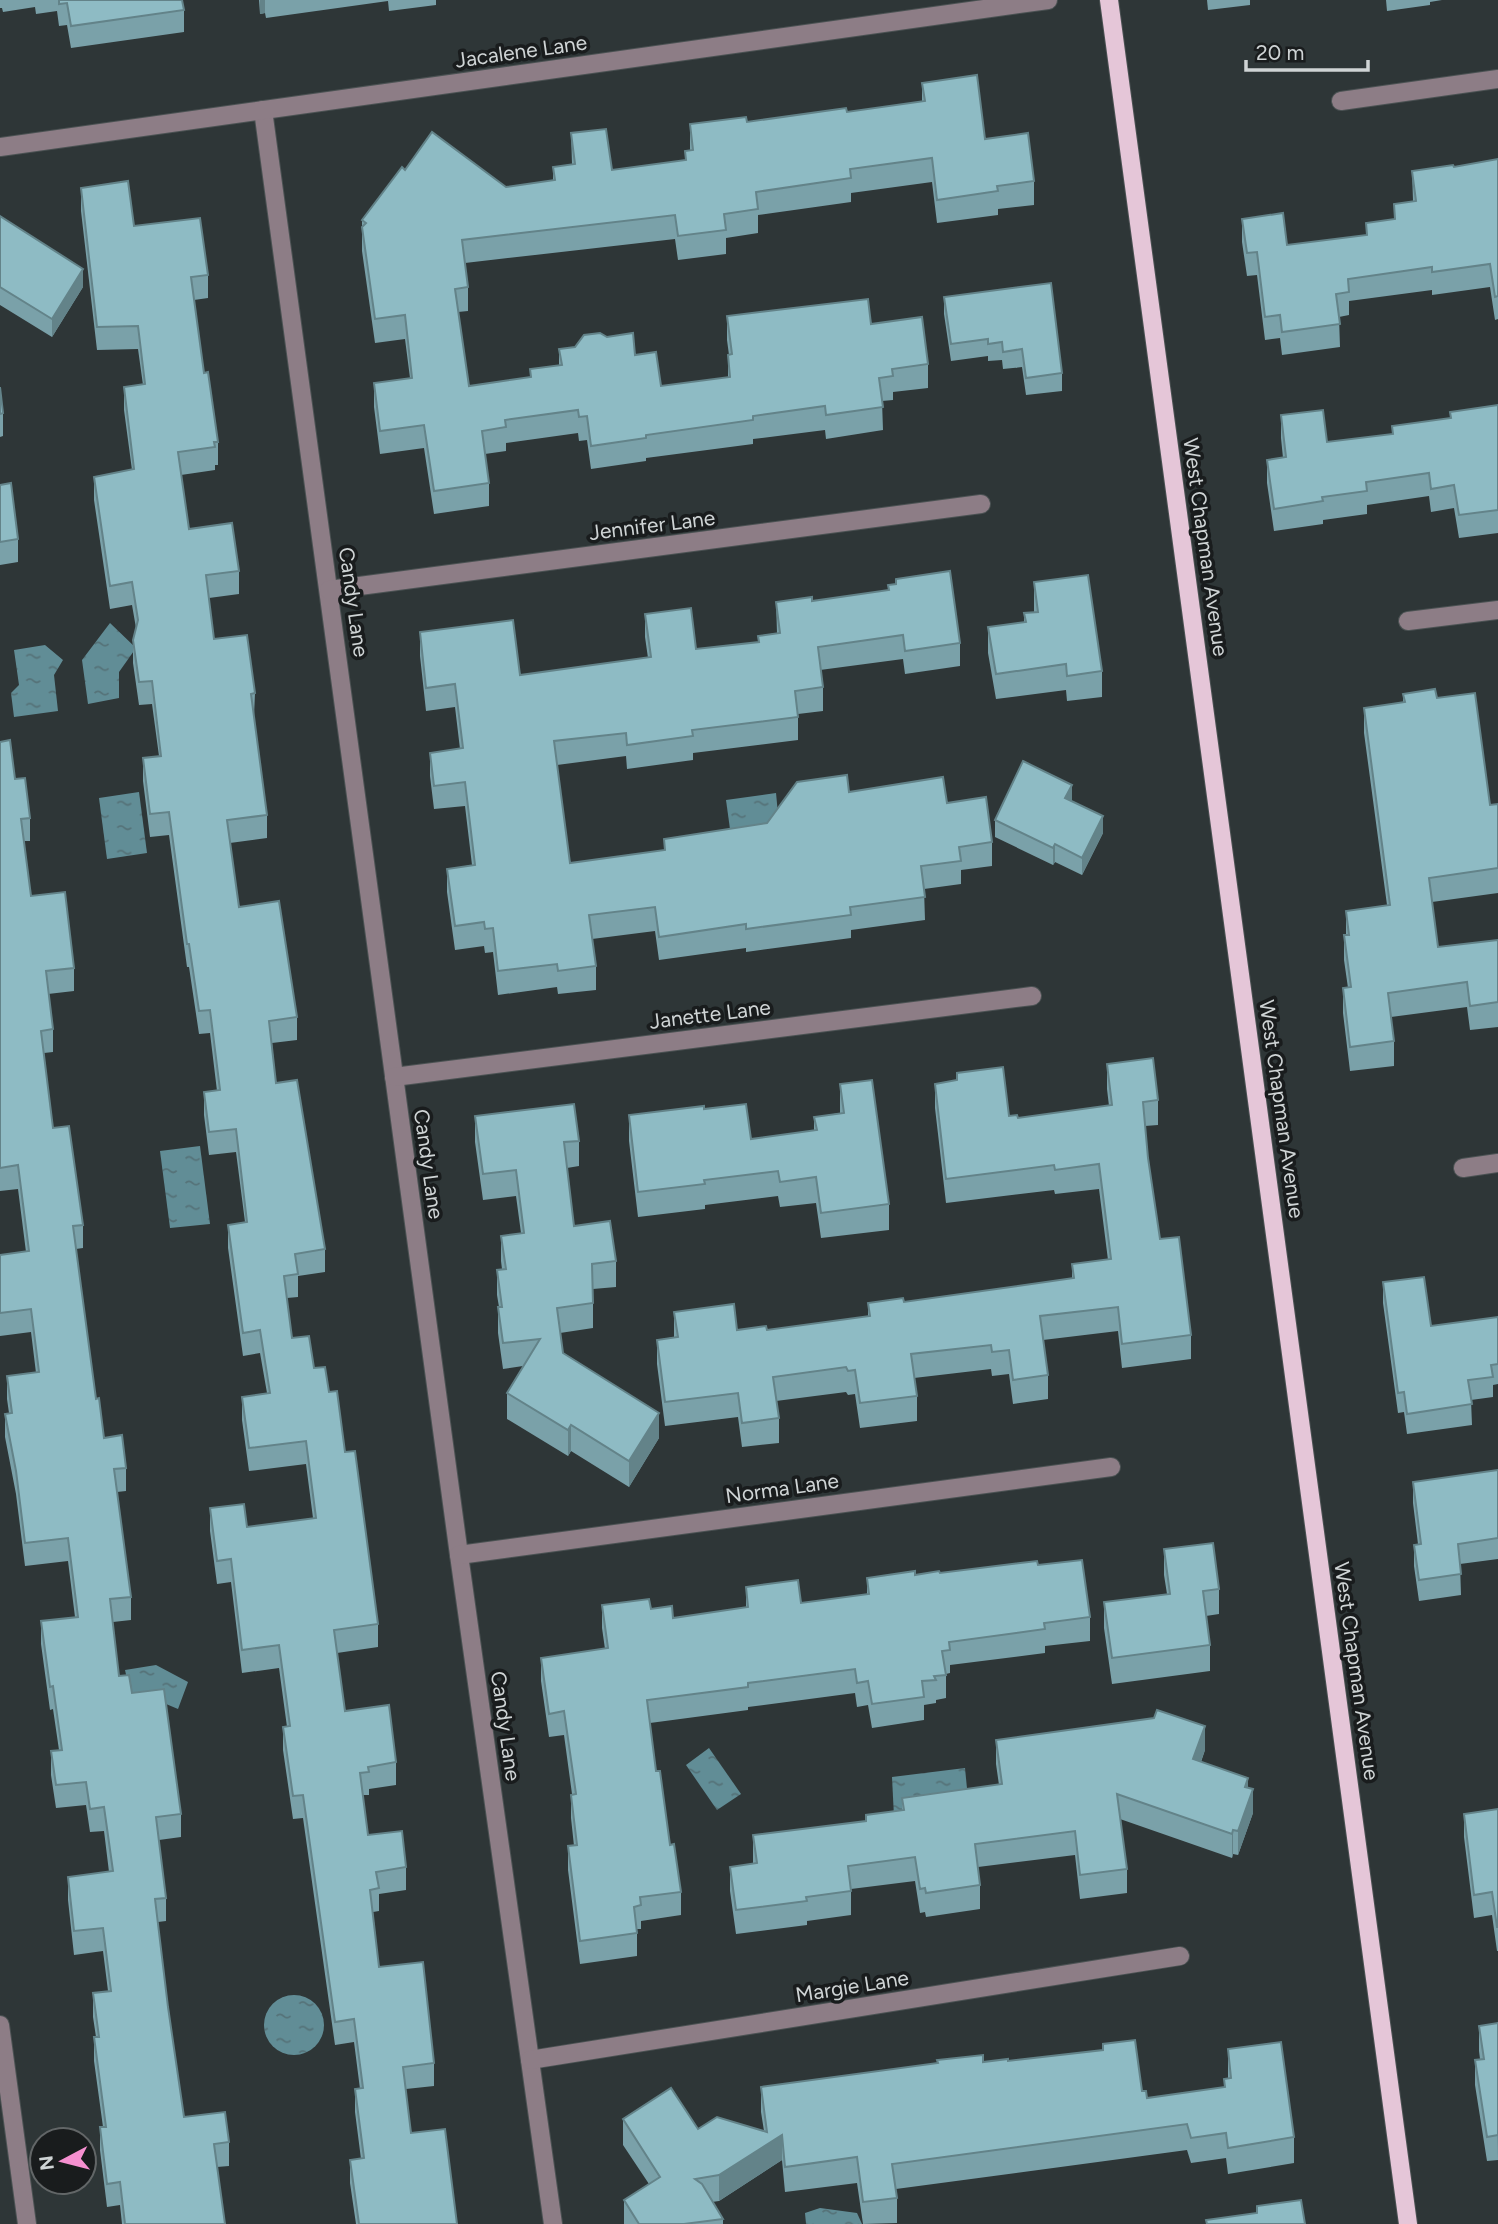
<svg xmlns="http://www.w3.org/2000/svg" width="1498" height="2224" font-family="Figtree,sans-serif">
  <defs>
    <pattern id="water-ripples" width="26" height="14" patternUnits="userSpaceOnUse" patternTransform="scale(1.75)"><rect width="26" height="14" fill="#618d96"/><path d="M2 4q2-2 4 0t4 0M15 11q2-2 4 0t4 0" fill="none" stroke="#557278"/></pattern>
  </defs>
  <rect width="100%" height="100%" fill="#2e3637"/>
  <g fill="url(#water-ripples)">
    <path d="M110,623L136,648L119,672V698L88,704L82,660Z"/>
    <path d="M45,645L63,660L54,675L58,711L14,717L11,693L19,685L14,650Z"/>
    <path d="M139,792L147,853L107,859L99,798Z"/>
    <path d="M776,793L779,825L733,851L726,800Z"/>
    <path d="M200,1146L210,1224L170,1228L160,1151Z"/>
    <path d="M156,1665L188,1682L178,1709L147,1696L131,1697L125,1670Z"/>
    <path d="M709,1748L741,1794L717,1810L686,1765Z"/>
    <path d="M965,1768L969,1809L894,1817L892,1777Z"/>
    <circle cx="294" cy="2025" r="30"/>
    <path d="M820,2208L857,2213L862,2224H806L805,2213Z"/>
  </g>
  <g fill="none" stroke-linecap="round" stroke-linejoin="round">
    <defs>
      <g id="minor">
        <path d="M1341,101L1498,79"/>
        <path d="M263,110L459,1555L553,2224"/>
        <path d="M0,147L1048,0"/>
        <path d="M329,590L981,504"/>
        <path d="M1408,621L1498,610"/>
        <path d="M394,1077L1032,996"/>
        <path d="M1463,1168L1498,1163"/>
        <path d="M459,1555L1111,1467"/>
        <path d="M0,2025L27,2224"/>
        <path d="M530,2060L1180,1956"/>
      </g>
      <path id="major" d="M1109,0L1408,2224"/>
    </defs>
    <use href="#minor" stroke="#4b5253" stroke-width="20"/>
    <use href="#major" stroke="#4b5253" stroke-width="20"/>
    <use href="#minor" stroke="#8d7d86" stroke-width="18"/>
    <use href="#major" stroke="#e5c6d8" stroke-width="18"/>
  </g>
  <g fill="#7aa1a9">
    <path d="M0,0H182L184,10V32L71,48L67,25L59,26L57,11L36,14L35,7L3,12L2,8H0Z"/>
    <path d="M259,0H436V5L389,11L388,1L266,18L265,13L260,14Z"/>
    <path d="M1207,0H1250V5L1208,10Z"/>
    <path d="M1386,0H1442L1430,2V5L1387,11Z"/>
    <path d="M922,83L1034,181V205L998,209V215L937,223L932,182L851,193V202L758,215V233L726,238V254L678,260L675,239L465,263L468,287V311L458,312L469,386L530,378V369L559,365V349L635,355L661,386L728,378V355H729L727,340V316L871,324L928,364V388L893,392V400L882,401L883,430L826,439L825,430L753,439V444L646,458V461L591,469L587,440L579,441L578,433L506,443V451L485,454L489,483V506L434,514L424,448L380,454L374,407V383L410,378L405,339L375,343L362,251V220L405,170L506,187L553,180V167L572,164L571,133L612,170L685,160V151H690V124L747,122L847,112L922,102Z"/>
    <path d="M1498,159V319L1495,320L1490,287L1432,295V290L1349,301V315L1339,317L1340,347L1282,355L1280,338L1265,340L1257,275L1247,276L1242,242V219L1287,245L1366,235V223L1394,219V204L1413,201L1412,171L1454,167Z"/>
    <path d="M81,188L134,226L208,275V298L194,300L204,373L218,442V465H215V470L181,475L189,529L239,571V594L209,598L214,639L255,693L254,716L267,815V838L230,843L239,907L297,1017V1040L272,1043L276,1083L325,1249V1272L298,1276V1297L287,1298L292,1338L329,1392L345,1452L378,1624V1647L337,1653L345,1711L396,1762V1785L369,1789V1795H363L368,1835L406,1867V1890L379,1894V1911L373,1912L379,1967L434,2063V2086L406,2089L411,2133L457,2224H356L350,2183V2160L361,2159L355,2112V2089H360L354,2042L335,2045L303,1818L293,1819L283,1750V1727H287L279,1668L242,1673L231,1582L217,1584L210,1531V1508L247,1527L313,1518L306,1464L249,1471L242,1420V1397L267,1393L260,1353L243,1356L228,1248V1225L245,1222L236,1152L209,1155L204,1115V1092L217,1091L210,1033L199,1034L189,967H187L169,835L150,837L143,781V758L159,756L152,704L139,705L133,663V640L136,628L132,605L110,609L94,500V477L132,470L124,410V387L143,385L138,349L97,350L81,211Z"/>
    <path d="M0,216L83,287L52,337L0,305Z"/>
    <path d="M944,297L1062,373V391L1026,395L1022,367L1003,369L1002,360L988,361V356L951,361L944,314Z"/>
    <path d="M0,387L3,413V436L0,437Z"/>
    <path d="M1498,405V533L1459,538L1454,508L1431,512L1429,496L1367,505V514L1323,520V524L1274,531L1267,483V460L1283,458L1281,438V415L1327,442L1392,434V426L1450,418V412Z"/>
    <path d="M0,485L18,539V562L0,565Z"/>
    <path d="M1034,582L1102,671V697L1067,701L1066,690L996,699L988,653V627L1024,622V613L1034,612Z"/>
    <path d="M888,585L960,643V666L905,674L903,659L820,670L823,687V711L798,714V740L693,753V760L627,769L626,756L557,765L570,863L664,850V839L767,823L849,792L947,803L992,842V866L961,870V884L924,889L925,920L851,930V938L746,952V948L659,960L655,931L592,939L596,966V990L558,994L557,987L498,995L493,952L485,953L484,946L455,950L447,892V869L472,865L465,806L434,809L430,776V753L460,749L455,707L426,711L420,656V632L520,675L648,658L645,637V614L696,649L758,642V636L777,633L776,602L812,601L888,590Z"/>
    <path d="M1403,694L1437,698L1490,805L1498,804V893L1432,902L1438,947L1498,940V1027L1470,1030L1467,1007L1391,1017L1394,1041V1066L1350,1071L1343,1013V988H1348L1344,960V935H1346V911L1387,905L1364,733V708L1403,703Z"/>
    <path d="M0,742L30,818V841H24L31,896L74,968V991L48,994L53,1029V1052L44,1053L53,1128L83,1225V1248L76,1249L96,1399L104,1438L126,1468V1491L117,1492L131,1597V1620L113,1622L119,1676L132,1693L181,1814V1837L159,1840L166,1898V1921L158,1922L168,2007L184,2117L229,2142V2166L217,2167L225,2224H122L120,2205L107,2207L100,2150V2127H103L94,2061V2037H96L93,2017V1993L108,1991L103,1951L74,1955L68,1900V1877L109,1872L104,1831L90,1832L86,1805L56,1808L51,1775V1751L59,1750L53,1709L50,1710L41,1644V1621L75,1617L68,1561L25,1566L16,1494L5,1437V1414L9,1413L7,1399V1376L36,1373L31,1332L0,1336V1255L26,1252L18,1189L0,1191Z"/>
    <path d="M1072,801L1103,833L1082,875L1055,862L1053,865L995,837V820Z"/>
    <path d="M1107,1064L1158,1100V1125L1145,1126L1148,1158L1160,1239L1191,1335V1359L1122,1368L1118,1331L1043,1340L1048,1375V1399L1013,1404L1009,1374L992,1376L991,1369L914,1378L917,1396V1421L860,1428L855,1394L848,1395L846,1392L776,1401L779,1418V1443L742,1447L738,1417L665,1426L657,1364V1340L674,1337V1312L737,1330H767L868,1317V1303L904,1302L1072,1278V1264L1108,1260L1099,1189L1055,1194L1054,1190L946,1203L935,1108V1084L957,1080V1073L1009,1116L1018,1118L1109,1106L1107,1089Z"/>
    <path d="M840,1084L889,1204V1230L821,1238L816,1203L780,1207L778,1196L705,1205V1209L638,1217L629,1141V1115L704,1109L751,1139L814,1131V1117L840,1113Z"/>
    <path d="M475,1116L579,1141V1166L567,1168L574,1226L616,1261V1287L593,1289V1328L560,1333L563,1353L659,1438L629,1487L571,1451L568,1456L507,1419V1393L523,1366L503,1369L498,1333V1307H499L497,1295V1270L502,1269L501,1261V1236L521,1233L516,1196L483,1200L475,1142Z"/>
    <path d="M1383,1282L1431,1326L1498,1317V1384L1493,1385V1397L1471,1400L1472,1425L1407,1434L1404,1412L1398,1413L1383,1303Z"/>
    <path d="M1498,1470V1559L1460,1564L1461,1595L1419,1601L1414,1566V1545L1418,1544L1413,1503V1482Z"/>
    <path d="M1164,1549L1219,1589V1614L1206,1616L1210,1645V1671L1112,1684L1104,1628V1602L1167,1594L1164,1575Z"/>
    <path d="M1038,1565L1090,1617V1641L1045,1646V1653L950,1665V1673L946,1674V1698L936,1700V1703L924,1705V1720L872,1728L868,1705L857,1707L855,1693L748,1707V1710L650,1723L656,1771L670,1845L681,1892V1915L641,1921V1929H637V1956L580,1964L568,1870V1846H574L571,1818V1795L572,1794L564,1735L549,1737L541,1681V1658L605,1649L602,1628V1605L651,1609L673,1618L746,1607V1587L801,1603L867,1595V1578L940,1573Z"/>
    <path d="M996,1740L1205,1750L1201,1762L1248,1788L1253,1813L1238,1855L1233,1854L1232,1858L1120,1819L1127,1869V1893L1080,1899L1075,1855L978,1867L980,1885V1909L926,1917L925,1912L920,1913L915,1881L851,1889V1915L807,1921V1925L736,1934L730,1891V1867L753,1864V1835L866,1821V1815L902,1810V1798L999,1785L996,1764Z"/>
    <path d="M1498,1809V1951H1497L1492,1915L1474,1918L1464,1837V1814Z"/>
    <path d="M1497,2015L1498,2160L1487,2161L1475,2085V2060L1480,2059L1479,2051V2026L1497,2023Z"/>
    <path d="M1103,2044L1147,2098L1224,2087V2079L1228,2078V2049L1294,2137V2163L1228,2174L1226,2158L1191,2163L1187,2150L896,2189L897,2198V2223L863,2224L857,2183L785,2192L782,2160L719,2201L712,2202L723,2219V2224H624V2200L649,2184L623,2145V2119L698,2129L764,2131L761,2112V2087L983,2062L1008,2061L1103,2050Z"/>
  </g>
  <g fill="#638389">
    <path d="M260,0H265V13L260,14Z"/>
    <path d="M83,269V287L52,337V319Z"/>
    <path d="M1072,785V803L1065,798Z"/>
    <path d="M1103,816V833L1082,875V858Z"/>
    <path d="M1055,844V862L1053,865V848Z"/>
    <path d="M659,1413V1438L629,1487V1461Z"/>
    <path d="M571,1425V1451L568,1456V1430Z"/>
    <path d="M1205,1726V1750L1193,1783V1759Z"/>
    <path d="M1248,1778V1801L1253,1789V1813L1238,1855V1831L1245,1787Z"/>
    <path d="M1233,1830V1854L1232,1858V1834Z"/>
    <path d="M782,2135V2160L719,2201V2175Z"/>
  </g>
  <g fill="#8ebbc4" stroke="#638389" stroke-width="2">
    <path d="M59,0H182L184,10L71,26L67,3L59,4Z"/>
    <path d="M977,75L985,139L1028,133L1034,181L997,186L998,191L937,200L932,158L850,169L851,178L756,192L758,209L724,214L726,230L678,236L675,215L462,240L468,287L455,289L469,386L531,377L530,369L562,365L559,349L575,347L584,335L600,333L607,337L633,333L635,355L656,352L661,386L730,377L728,355L732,354L727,316L868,299L871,324L922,317L928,364L892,369L893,376L879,378L883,407L826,415L825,406L753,416V420L646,435V438L591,446L587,416L579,417L578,410L505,420L506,427L482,431L489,483L434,491L424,425L380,431L374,383L412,378L405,315L375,319L362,227L366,223L362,220L402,167L405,170L432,132L506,187L555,180L553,167L575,164L571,133L606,129L612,170L686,160L685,151L693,150L690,124L746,117L747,122L846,108L847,112L925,101L922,83Z"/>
    <path d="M1498,159V296L1495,297L1490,264L1432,272V267L1348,279L1349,292L1336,294L1340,324L1282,332L1280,315L1265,317L1257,252L1247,253L1242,219L1283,213L1287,245L1367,235L1366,223L1395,219L1394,204L1416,201L1412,171L1453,165L1454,167Z"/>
    <path d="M128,181L134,226L200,218L208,275L191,277L204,373L208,372L218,442H214L215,447L178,452L189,529L232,523L239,571L206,575L214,639L247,635L255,693L251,694L267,815L227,820L239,907L279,901L297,1017L269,1021L276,1083L297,1080L325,1249L295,1254L298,1274L284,1276L292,1338L309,1336L314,1368L325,1367L329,1392L337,1391L345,1452L355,1451L378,1624L334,1630L345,1711L389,1705L396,1762L368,1767L369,1772L360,1773L368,1835L402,1831L406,1867L376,1872L379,1888L370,1890L379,1967L423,1962L434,2063L403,2067L411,2133L445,2129L457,2224H359L350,2160L364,2158L355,2089L363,2088L354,2019L335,2022L303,1795L293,1796L283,1727L290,1726L279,1645L242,1650L231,1559L217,1561L210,1508L244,1504L247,1527L316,1518L306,1441L249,1448L242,1397L270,1393L260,1330L243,1333L228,1225L247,1222L236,1129L209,1132L204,1092L220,1090L210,1010L199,1011L189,944H187L169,812L150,814L143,758L161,756L152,681L139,682L133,640L138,620L132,582L110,586L94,477L134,469L124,387L145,384L138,326L97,327L81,188Z"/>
    <path d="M0,216L83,269L52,319L0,287Z"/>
    <path d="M1051,283L1062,373L1026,378L1022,349L1003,352L1002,342L988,344V339L951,344L944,297Z"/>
    <path d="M0,387L3,413L0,414Z"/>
    <path d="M1498,405V510L1459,515L1454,485L1431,489L1429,473L1366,482L1367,491L1322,497L1323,501L1274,509L1267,460L1286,457L1281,415L1323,410L1327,442L1393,434L1392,426L1451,418L1450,412Z"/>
    <path d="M11,483L18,539L0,542V485Z"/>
    <path d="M950,571L960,643L905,651L903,635L818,647L823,687L795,691L798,717L692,730L693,736L627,745L626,733L554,741L570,863L665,850L664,839L767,823L797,782L847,775L849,792L943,777L947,803L986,797L992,842L959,847L961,861L921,866L925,897L850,907L851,915L746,929V924L659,937L655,907L589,915L596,966L558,971L557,964L498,971L493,928L485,929L484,922L455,926L447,869L475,865L465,782L434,786L430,753L463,748L455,684L426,688L420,632L513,620L520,675L651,657L645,614L691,608L696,649L759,642L758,636L780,633L776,602L812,597V601L889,590L888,585L896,584V579Z"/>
    <path d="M1088,575L1102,671L1067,676L1066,664L996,674L988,627L1026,622L1024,613L1038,612L1034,582Z"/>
    <path d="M1435,689L1437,698L1475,693L1490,805L1498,804V868L1429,878L1438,947L1498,940V1002L1470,1006L1467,982L1388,993L1394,1041L1350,1047L1343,988L1351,987L1344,935H1349L1346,911L1390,905L1364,708L1405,702L1403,694Z"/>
    <path d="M10,740L15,779L25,778L30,818L21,819L31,896L65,892L74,968L46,971L53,1029L41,1031L53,1128L69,1126L83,1225L73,1226L96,1399L99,1398L104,1438L122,1435L126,1468L114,1469L131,1597L110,1599L119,1676L129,1675L132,1693L164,1689L181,1814L156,1817L166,1898L155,1899L168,2007L184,2117L225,2112L229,2142L214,2144L225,2224H125L120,2182L107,2184L100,2127H106L94,2037H99L93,1993L111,1991L103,1928L74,1931L68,1877L113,1871L104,1807L90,1809L86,1782L56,1785L51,1751L62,1750L53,1686L50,1687L41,1621L78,1617L68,1538L25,1543L16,1471L5,1414L12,1413L7,1376L39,1372L31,1309L0,1313V1255L29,1251L18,1165L0,1168V742Z"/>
    <path d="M1023,761L1072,785L1065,798L1103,816L1082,858L1055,844L1053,848L995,820Z"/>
    <path d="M1153,1058L1158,1100L1143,1102L1148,1158L1160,1239L1179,1237L1191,1335L1122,1344L1118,1307L1040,1316L1048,1375L1013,1380L1009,1350L992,1352L991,1345L911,1354L917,1396L860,1403L855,1370L848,1371L846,1367L773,1377L779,1418L742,1423L738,1393L665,1402L657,1340L678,1337L674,1312L734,1304L737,1330L766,1326L767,1330L870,1316L868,1303L903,1298L904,1302L1074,1278L1072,1264L1111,1259L1099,1164L1055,1170L1054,1165L946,1179L935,1084L957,1080V1073L1003,1067L1009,1116L1017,1115L1018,1118L1112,1105L1107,1064Z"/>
    <path d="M872,1080L889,1204L821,1213L816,1177L780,1182L778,1171L704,1180L705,1184L638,1192L629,1115L704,1106V1109L746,1104L751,1139L817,1130L814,1117L844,1113L840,1084Z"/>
    <path d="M574,1104L579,1141L564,1142L574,1226L610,1221L616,1261L592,1264L593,1303L557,1308L563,1353L659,1413L629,1461L571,1425L568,1430L507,1393L540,1339L503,1343L498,1307H502L497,1270L506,1269L501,1236L524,1233L516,1170L483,1174L475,1116Z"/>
    <path d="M1424,1277L1431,1326L1498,1317V1364L1491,1365L1493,1377L1468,1380L1472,1404L1407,1414L1404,1392L1398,1393L1383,1282Z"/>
    <path d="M1498,1470V1538L1458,1544L1461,1574L1419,1580L1414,1545L1421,1544L1413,1482Z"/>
    <path d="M1213,1543L1219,1589L1203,1591L1210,1645L1112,1658L1104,1602L1170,1594L1164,1549Z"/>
    <path d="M1082,1560L1090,1617L1044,1623L1045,1629L949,1642L950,1650L942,1651L946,1675L934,1676L936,1680L922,1681L924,1697L872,1704L868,1681L857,1683L855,1669L748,1683V1687L647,1700L656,1771H660L670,1845L674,1844L681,1892L640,1897L641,1905L634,1907L637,1933L580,1941L568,1846L577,1845L571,1795L576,1794L564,1711L549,1714L541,1658L608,1648L602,1605L649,1599L651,1609L672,1606L673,1618L748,1607L746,1587L798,1580L801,1603L869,1594L867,1578L915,1571V1575L939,1571L940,1573L1037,1561L1038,1565Z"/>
    <path d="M1157,1710L1205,1726L1193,1759L1248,1778L1245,1787L1253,1789L1238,1831L1233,1830L1232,1834L1117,1794L1127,1869L1080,1875L1075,1831L975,1844L980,1885L926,1893L925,1888L920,1889L915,1857L848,1866L851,1891L806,1897L807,1901L736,1910L730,1867L757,1863L753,1835L866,1821V1815L904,1810L902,1798L1002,1784L996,1740L1154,1718Z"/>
    <path d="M1498,1809V1927H1497L1492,1892L1474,1895L1464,1814Z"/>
    <path d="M1498,2023V2135L1487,2137L1475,2060L1484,2059L1479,2026Z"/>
    <path d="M1135,2040L1142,2091H1146L1147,2098L1225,2087L1224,2079L1231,2078L1228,2049L1281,2042L1294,2137L1228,2148L1226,2133L1191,2138L1187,2124L892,2164L897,2198L863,2202L857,2157L785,2167L782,2135L719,2175L695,2179L702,2184L723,2219L684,2224H639L624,2200L660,2177L623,2119L671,2088L698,2129L717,2117L767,2132L761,2087L938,2063L937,2060L983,2055V2062L1008,2059V2061L1103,2050V2044Z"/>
    <path d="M1301,2200L1305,2224H1207L1206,2220L1257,2213V2206Z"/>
  </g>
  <g text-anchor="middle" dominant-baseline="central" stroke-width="7" stroke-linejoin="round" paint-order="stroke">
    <g font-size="21" fill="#cfd4d5" stroke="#191c1d">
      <text transform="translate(521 51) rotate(-8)">Jacalene Lane</text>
      <text transform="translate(652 525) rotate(-7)">Jennifer Lane</text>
      <text transform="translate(1206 547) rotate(82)">West Chapman Avenue</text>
      <text transform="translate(354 602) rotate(82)">Candy Lane</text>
      <text transform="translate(710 1014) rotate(-7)">Janette Lane</text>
      <text transform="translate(1282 1109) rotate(82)">West Chapman Avenue</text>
      <text transform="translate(429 1164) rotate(82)">Candy Lane</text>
      <text transform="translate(782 1488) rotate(-8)">Norma Lane</text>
      <text transform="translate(1357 1671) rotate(82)">West Chapman Avenue</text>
      <text transform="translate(506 1726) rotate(82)">Candy Lane</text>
      <text transform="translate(852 1986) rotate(-9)">Margie Lane</text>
    </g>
  </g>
  <g transform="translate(63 2161) rotate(263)"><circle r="33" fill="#191c1d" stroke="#626667" stroke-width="2"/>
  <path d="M0-5L12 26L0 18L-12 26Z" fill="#f690d0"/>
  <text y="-10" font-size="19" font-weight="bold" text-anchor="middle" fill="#cfd4d5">N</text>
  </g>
  <path d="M1246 60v10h122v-10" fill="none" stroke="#cfd4d5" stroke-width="3.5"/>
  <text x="1256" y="60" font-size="21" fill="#cfd4d5" stroke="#191c1d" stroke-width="5" paint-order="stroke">20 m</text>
</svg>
